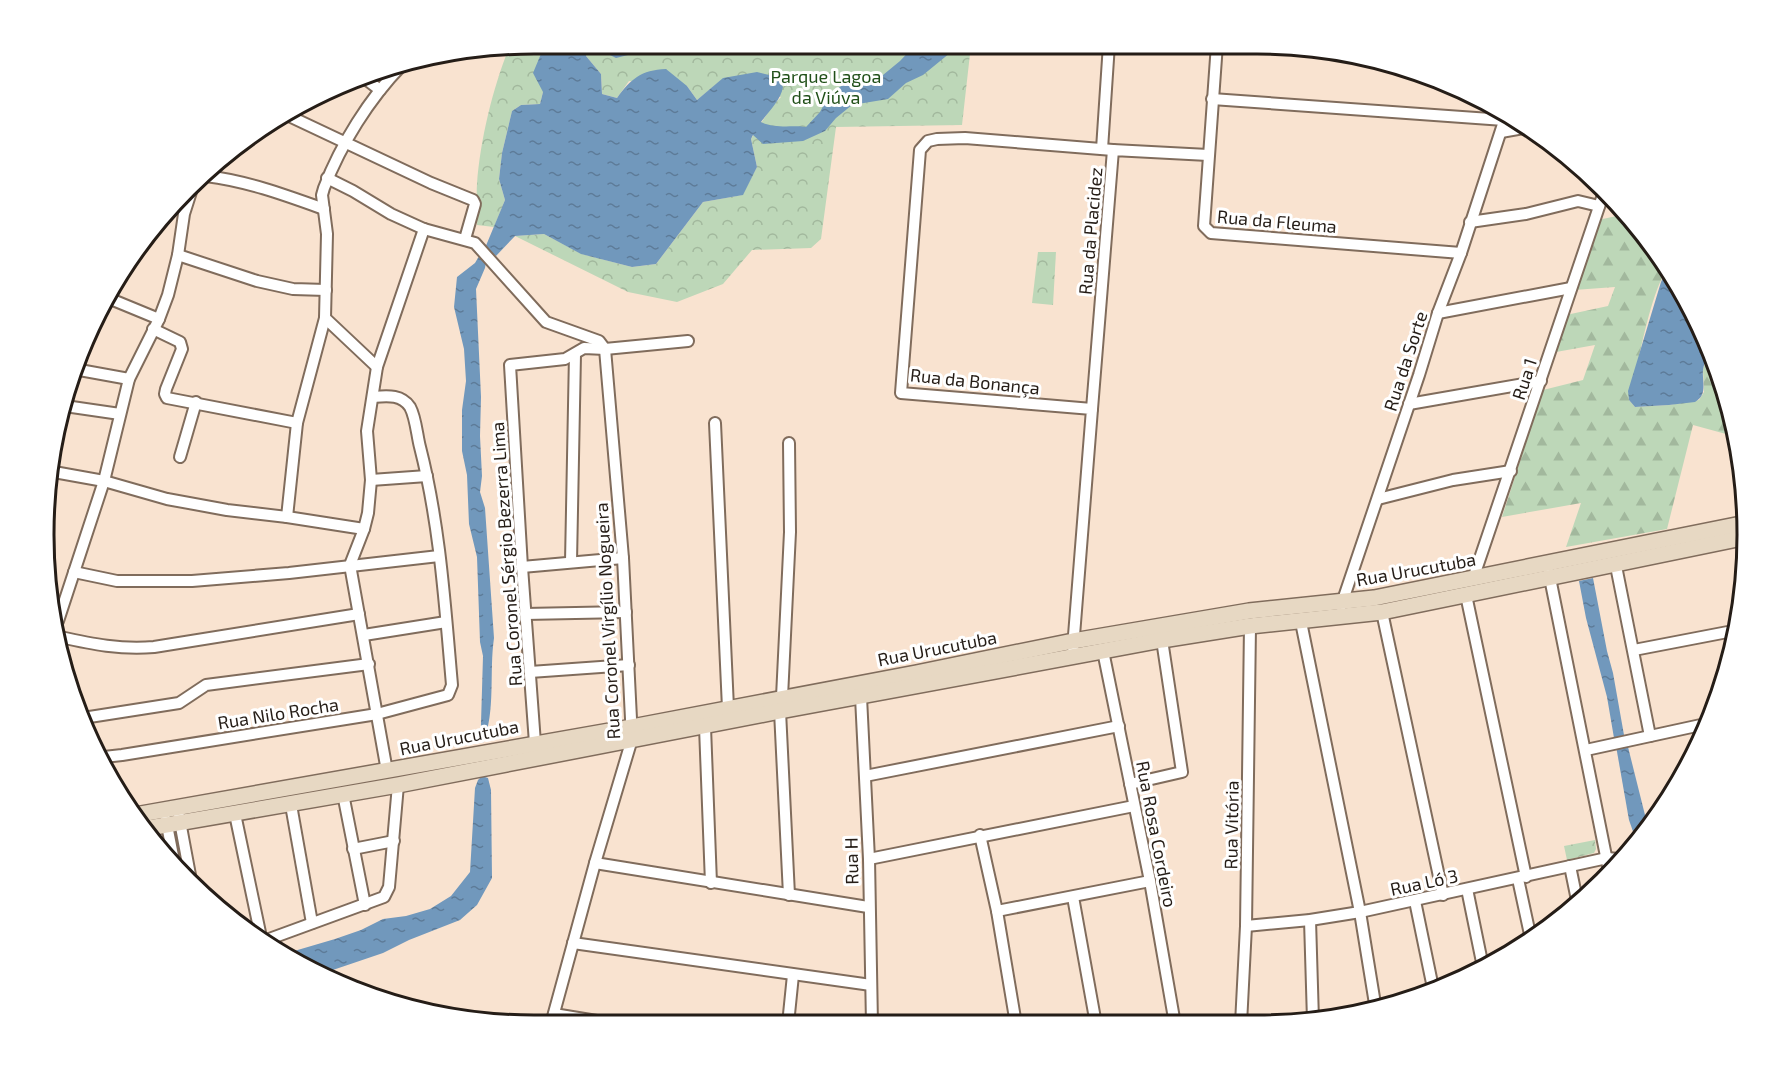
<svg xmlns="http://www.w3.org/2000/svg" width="1791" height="1069" font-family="'Exo 2',sans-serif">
  <defs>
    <pattern id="forest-firs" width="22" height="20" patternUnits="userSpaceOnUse" patternTransform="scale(1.5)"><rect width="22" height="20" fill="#bdd7b8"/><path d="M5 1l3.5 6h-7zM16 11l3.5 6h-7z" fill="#a2b89d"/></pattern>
    <pattern id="park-crowns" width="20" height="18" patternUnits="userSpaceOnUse" patternTransform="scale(1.5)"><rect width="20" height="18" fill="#bdd7b8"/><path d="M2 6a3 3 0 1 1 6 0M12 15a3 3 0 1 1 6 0" fill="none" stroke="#a2b89d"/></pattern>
    <pattern id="water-ripples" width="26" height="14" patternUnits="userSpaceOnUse" patternTransform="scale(1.5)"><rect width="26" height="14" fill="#7198bc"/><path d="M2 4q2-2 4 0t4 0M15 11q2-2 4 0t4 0" fill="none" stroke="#5d7b98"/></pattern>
  </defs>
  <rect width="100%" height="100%" fill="#f9e3d0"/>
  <path fill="url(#forest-firs)" d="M1626,214L1668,267C1652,291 1643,341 1636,369C1633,380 1628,388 1629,400L1635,407L1669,405L1699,400L1704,392L1703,370L1710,346L1737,437L1693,425L1667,529L1566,547L1581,503L1502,517L1543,390L1583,380L1595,345L1556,352L1566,315L1608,306L1615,287L1574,290L1598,220Z"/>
  <g fill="url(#park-crowns)">
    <path d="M535,44H548L543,49V92L540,104L521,105L512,111L502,153L499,179L505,200L494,227L477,225C478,212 476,197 477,184C480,141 493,87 509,48Z"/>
    <path d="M587,44H597L600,50L644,51L647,44H973L970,54L962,125L836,127L821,239L811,248L752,250L723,284L677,302L628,292L515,236L544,234L582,254L632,267L656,264L703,202L742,195L757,167L751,139L772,106L781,97L724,78L697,100L687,86L629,81L617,98L602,94L601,74L586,56Z"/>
    <path d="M1038,252H1056L1053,305L1032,303Z"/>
    <path d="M1595,840L1596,849L1594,853L1567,860L1564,846Z"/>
  </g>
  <g fill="url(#water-ripples)">
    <path d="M548,44H587L586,56L601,74L602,94L617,98C631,79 641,70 666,69L687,86L697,100L723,78L757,72L777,77L783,87C781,100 769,111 761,122C775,129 791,125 806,127L820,112L829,95L844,84L883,75L900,61L916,44H961L923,75L906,83L888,99L852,105L836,118L825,131L803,141L763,144L753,135L751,139L757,167L743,195L703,202L656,264L632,267L581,254L544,234L515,236L496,256L485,248L505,200L499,179L502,153L512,111L521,105L540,104L543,92L533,73L543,49Z"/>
    <path d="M597,44H647L644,51L616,58L600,50Z"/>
    <path d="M482,251L487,256L485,268L476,289L481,397L480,436L482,476L480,492L485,508L494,638C489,672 496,711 483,743L481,737V723L483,656L480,642L477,557L469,524L467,475L462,451V410L466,381L464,349L454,307L457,277L475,263Z"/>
    <path d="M1668,267L1710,346C1708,354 1704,362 1703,370C1702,382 1708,395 1695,402L1669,405L1635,407L1629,400L1628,391L1661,282Z"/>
    <path d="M1593,578L1607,651L1613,673L1624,735L1614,738L1607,697L1586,618L1579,581Z"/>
    <path d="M1627,743L1648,827L1636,840L1629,820L1616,746Z"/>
    <path d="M482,776L488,778L491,790L492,878L477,905L460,920L409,940L383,953L324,973L284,954L335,939L361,930L383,919L406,916L430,909L451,896L470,872L475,788L478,780Z"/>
  </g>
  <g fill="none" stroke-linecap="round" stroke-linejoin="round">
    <defs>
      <g id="street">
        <path d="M1217,44L1204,226L1211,233L1461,253"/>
        <path d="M363,77L380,90"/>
        <path d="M1212,99L1504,120"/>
        <path d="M289,116L431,183L473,200L475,204L465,239"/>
        <path d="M1501,132L1530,127"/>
        <path d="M1102,149L1109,44"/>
        <path d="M206,176C247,181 285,195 324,209"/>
        <path d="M327,178L353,191L391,214L424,229L475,243L546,322L599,341L605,349"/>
        <path d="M1470,222L1526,214L1578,201L1599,206"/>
        <path d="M178,255L257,281L293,289L326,290"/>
        <path d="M108,298L159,319"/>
        <path d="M1438,313L1571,288"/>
        <path d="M325,318L377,367"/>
        <path d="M153,329L180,342L182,349L166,389L165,394L167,398L297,423"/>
        <path d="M74,369L129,379"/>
        <path d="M1409,404L1541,381"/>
        <path d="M65,406L120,414"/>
        <path d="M1092,409L1113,150L1208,155"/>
        <path d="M715,423L728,708"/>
        <path d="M180,457L196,402"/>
        <path d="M54,472L104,481L167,499L227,510L287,517L364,529"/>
        <path d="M371,480L427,476"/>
        <path d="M1378,499L1453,480L1511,471"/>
        <path d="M287,517L297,423L325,318L327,234L322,195L324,188C341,144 369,99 402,65"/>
        <path d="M571,562L575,354"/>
        <path d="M1616,566L1650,736"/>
        <path d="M522,567L623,558"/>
        <path d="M74,572L117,581H192L289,573L439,556"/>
        <path d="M1549,573L1609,871"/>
        <path d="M1473,579L1605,189"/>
        <path d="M1466,595L1526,877"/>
        <path d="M1341,606L1419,375L1438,313L1461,253L1506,115"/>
        <path d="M1382,612L1443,895"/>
        <path d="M525,614L626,612"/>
        <path d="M58,621L104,481L129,379L159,319L168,295L178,255L184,214L191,192"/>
        <path d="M1301,622L1360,912L1376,1010"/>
        <path d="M364,635L446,622"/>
        <path d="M60,637C92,644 121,650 154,647L359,614"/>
        <path d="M1073,648L1092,409L901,393L920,150L928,141L937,139L965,138L1113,150"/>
        <path d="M1634,650L1738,630"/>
        <path d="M1103,651L1150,881L1175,1024"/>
        <path d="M530,672L629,665"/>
        <path d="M782,697L790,532L789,443"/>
        <path d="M861,697L869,859L872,1024"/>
        <path d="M780,711L789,895"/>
        <path d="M83,718L179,703L206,685L369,664"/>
        <path d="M705,727L711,883"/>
        <path d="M535,743L522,567L510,365L565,359L584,348L605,349L688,341"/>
        <path d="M1586,750L1710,723"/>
        <path d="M104,757L122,755L377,714L448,695L452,685C445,606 440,525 420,447C417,436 416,418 410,407C401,394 387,396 373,397"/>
        <path d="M387,771L350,565L364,529L368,513L371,480L367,431L377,367L424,229"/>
        <path d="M865,776L1119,726"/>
        <path d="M1130,784L1182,772L1162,640"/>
        <path d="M343,794L365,905"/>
        <path d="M291,805L312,923"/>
        <path d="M235,814L262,942"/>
        <path d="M179,816L190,875"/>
        <path d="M166,820L174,861"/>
        <path d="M980,835L997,911L1016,1024"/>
        <path d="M353,849L394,841"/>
        <path d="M869,859L1134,806"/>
        <path d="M595,863L868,907"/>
        <path d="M1570,866L1578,905"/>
        <path d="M1518,879L1531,939"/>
        <path d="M1467,889L1483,967"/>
        <path d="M1073,897L1096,1024"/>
        <path d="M1415,901L1433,988"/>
        <path d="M997,911L1150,881"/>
        <path d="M1310,920L1313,1020"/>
        <path d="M1246,926L1310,920L1360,912L1607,858L1619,859"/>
        <path d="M261,942L384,897L389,887L398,785"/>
        <path d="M573,943L871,985"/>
        <path d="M554,1014L615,1024"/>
        <path d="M551,1024L595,863L632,739L623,558L605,349"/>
        <path d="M788,1024L793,975"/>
        <path d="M1241,1024L1246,926L1250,626"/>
      </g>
      <g id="secondary">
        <path d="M135,815L632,727L916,673L1073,641L1249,611L1374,598L1746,523"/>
        <path d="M143,829L398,785L780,711L1162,640L1250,626L1382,612L1747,537"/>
      </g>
    </defs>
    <use href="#street" stroke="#806c5c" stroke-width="14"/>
    <use href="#secondary" stroke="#806c5c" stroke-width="18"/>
    <use href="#street" stroke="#fff" stroke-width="10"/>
    <use href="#secondary" stroke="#e7d8c3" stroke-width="15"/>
  </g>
  <g text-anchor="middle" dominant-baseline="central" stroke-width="6" stroke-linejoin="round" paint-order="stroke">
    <g font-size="18" fill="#215019" stroke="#fff">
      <text x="826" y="76">Parque Lagoa<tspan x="826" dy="21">da Viúva</tspan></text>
    </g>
    <g font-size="18" fill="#251d17" stroke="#fff">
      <text transform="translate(1277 221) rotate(5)">Rua da Fleuma</text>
      <text transform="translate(1090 231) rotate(-85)">Rua da Placidez</text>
      <text transform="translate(1405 361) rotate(-72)">Rua da Sorte</text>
      <text transform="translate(1524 379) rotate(-72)">Rua 1</text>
      <text transform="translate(975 381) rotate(6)">Rua da Bonança</text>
      <text transform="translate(506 554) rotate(-94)">Rua Coronel Sérgio Bezerra Lima</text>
      <text transform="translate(1416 569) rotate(-10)">Rua Urucutuba</text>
      <text transform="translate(607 621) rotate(-93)">Rua Coronel Virgílio Nogueira</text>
      <text transform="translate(937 648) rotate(-11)">Rua Urucutuba</text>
      <text transform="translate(278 713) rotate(-9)">Rua Nilo Rocha</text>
      <text transform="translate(459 737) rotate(-11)">Rua Urucutuba</text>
      <text transform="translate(1231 825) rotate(-89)">Rua Vitória</text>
      <text transform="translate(1157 834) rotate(79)">Rua Rosa Cordeiro</text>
      <text transform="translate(851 861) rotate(-91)">Rua H</text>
      <text transform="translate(1424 882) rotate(-12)">Rua Ló 3</text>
    </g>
  </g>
  <path d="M0 0H1791V1069H0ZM534 54H1257A480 480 0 0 1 1737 534V535A480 480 0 0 1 1257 1015H534A480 480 0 0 1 54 535V534A480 480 0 0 1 534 54Z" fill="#fff" fill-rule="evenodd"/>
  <path fill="none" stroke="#251d17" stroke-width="3" d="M534 54H1257A480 480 0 0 1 1737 534V535A480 480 0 0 1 1257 1015H534A480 480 0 0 1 54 535V534A480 480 0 0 1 534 54Z"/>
</svg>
